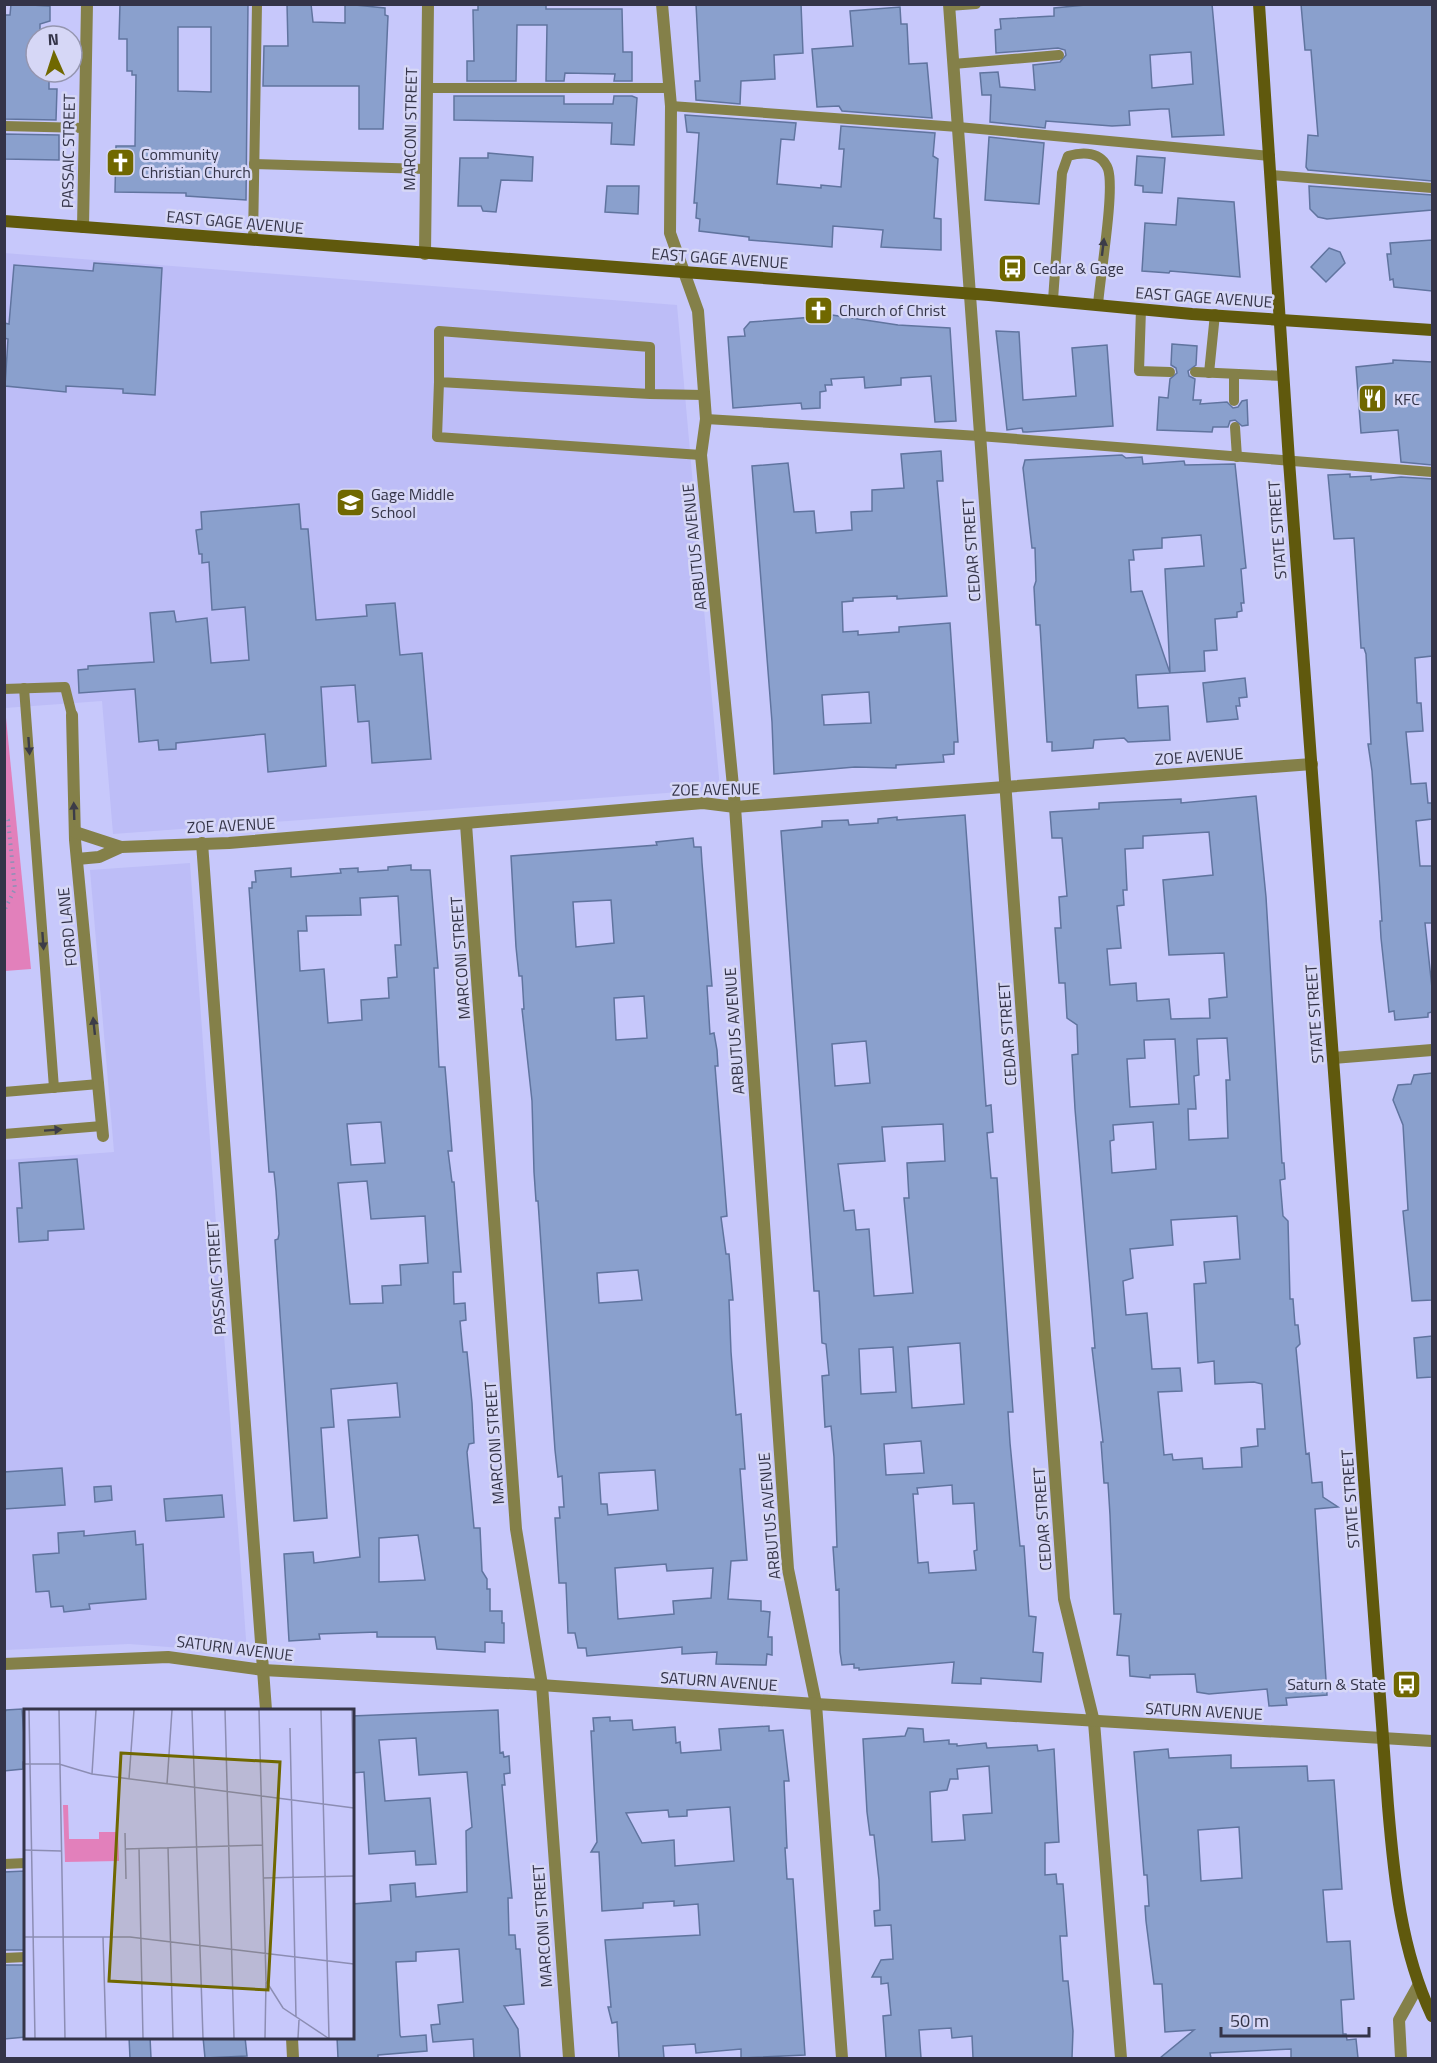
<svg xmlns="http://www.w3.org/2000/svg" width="1437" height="2063" font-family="'Titillium Web',sans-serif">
  <rect width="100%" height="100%" fill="#c7c8fb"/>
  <g fill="#bdbdf7">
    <path d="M4,253L677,305L720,789L113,834L102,701L5,708Z"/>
    <path d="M190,863L247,1653L129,1644L5,1650L4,1160L114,1152L90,870Z"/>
  </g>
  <path fill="#e280bb" d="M5,708L31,969L5,971L4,708Z"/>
  <g fill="#8aa0cd" stroke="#60749f" stroke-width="1.5" fill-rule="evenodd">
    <path d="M11,4L50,6V21L40,24V36H36V72H49V89H57L56,120L4,119L5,15H10Z"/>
    <path d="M120,4H248L246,200L186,196V193L115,192L116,146H135L136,75H132V71H127V39H119ZM178,27H211V92L178,91Z"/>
    <path d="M287,4H311L313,22L345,23V4L385,8V15L388,16L383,129H359V86H263L264,46H288Z"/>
    <path d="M478,4H546V9H622L623,52H632V81H614L615,74L565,73L564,81H546L547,25H517L516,81H467V61H474L473,10H478Z"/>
    <path d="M696,4H801L803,53L774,55L775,79L741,81L740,104L696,100L695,81H700Z"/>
    <path d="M1096,4H1212L1224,135L1172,137L1169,109H1161L1129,111L1130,125L1112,126L1046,121L1045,128L990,122L991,95H982L980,73L998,72L1000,87L1035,90L1033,65L1060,62L1066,55L1065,50L1058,48L996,53L995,30L1001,29L1000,19L1054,16V8ZM1191,52L1193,84L1152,88L1150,55Z"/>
    <path d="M1301,4H1432V181L1308,170L1306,167L1308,135L1318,136L1311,50H1305Z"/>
    <path d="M900,7L901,24H907L909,64L927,63L932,118L842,111L839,106L817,107L812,49L853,46L850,11Z"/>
    <path d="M454,96H564V104H613L614,96H632L637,98L634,145L611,144L612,123L454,120Z"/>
    <path d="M685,115L796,123L794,140L781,139L777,184L821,188V185L841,187L844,149H839L841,126L935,133L933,156L938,159L934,218L941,219V250L881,247L883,230L833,226L832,247L749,240V237L699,231L700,219L696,218L697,203H694L699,133L687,132Z"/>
    <path d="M4,134L59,135V160L4,159Z"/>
    <path d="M989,137L1044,143L1039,204L985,200Z"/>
    <path d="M488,153L533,157L532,181L501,180L496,212L483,211L481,206H458L460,158H488Z"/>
    <path d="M1137,156L1165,158L1162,193L1143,192V186L1135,185Z"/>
    <path d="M607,186H639L638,214L605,212Z"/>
    <path d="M1309,186L1432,195V210L1327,219L1318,217L1310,209Z"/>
    <path d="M1178,198L1234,202L1240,277L1170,271L1169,273L1142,271L1145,223L1176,225Z"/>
    <path d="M1432,240V291L1394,287L1393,279L1390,280L1387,254H1391L1390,243Z"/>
    <path d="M1329,248L1340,252L1345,263L1326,282L1311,267Z"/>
    <path d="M94,263L162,268L155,395L123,393V389L66,386V392L5,386L8,339L4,338V323L9,324L14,265L93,271Z"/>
    <path d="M832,315L898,325L950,328L956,421L935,422L931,376L901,378V385L865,388L864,377L831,379L832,385H825L826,391L820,392V408L802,409L801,403L733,408L728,337L745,336L744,329L750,322L814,317L832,318Z"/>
    <path d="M996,331L1019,332L1023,400L1076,396L1072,348L1107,345L1113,426L1027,432H1023L1022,428L1007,430Z"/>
    <path d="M1172,344L1197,346L1196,365L1188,371L1189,376L1195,379L1193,400H1201L1200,404L1227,402L1233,408L1238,407L1242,401L1247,400L1248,425L1242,426L1235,420L1230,421L1228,427H1213L1212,432L1157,430L1159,397L1168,398L1170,379L1177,373L1176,368L1171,365Z"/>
    <path d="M1393,360L1432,362V465L1401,462L1398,430L1361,433L1356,367L1393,363Z"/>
    <path d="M941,451L943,481H937L947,596L897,599V596L853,598V601L842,602L843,632L858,631V635L899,632V627L950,623L958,742H954V754L943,755L944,762L896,765V768L855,767L774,774L772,722L752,466L788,463L794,512L814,511L816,533L852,530L851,512L872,511V490L904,488L901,454ZM869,692L871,723L824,725L822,695Z"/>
    <path d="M1122,455L1126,458L1142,457L1143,464L1184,461L1185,465L1235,464L1246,568L1241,569L1244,603H1241L1242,611L1237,612V617L1215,619L1217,650L1204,651L1205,671L1170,673L1165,569L1204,566L1201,535L1162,538V548L1133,550L1134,560H1129L1131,592L1142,591L1170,673L1136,675L1138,708L1168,706L1170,740L1128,742L1124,738L1094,740L1093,748L1052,751V742H1047L1040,625H1036L1034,587L1036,581L1035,548H1032L1023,468L1025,460Z"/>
    <path d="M1350,474V477L1371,476V480L1401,477L1432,479V656L1415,658L1417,703H1421L1423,731L1406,732L1411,784L1426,783L1428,803H1432V819L1416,821L1420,866H1432V923H1425L1432,988V1012L1428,1013V1017L1395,1020L1394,1011L1389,1012L1381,938L1380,921H1382L1372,771L1368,744H1371L1366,654L1364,648H1361L1354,538L1334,539L1328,475Z"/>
    <path d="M299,504L301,529H308L316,620L367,616L366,605L395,603L400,655L422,653L431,759L372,763L369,721L358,722L355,685L321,687L326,766L268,772L265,734L176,743V749L159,750L158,740L139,742L135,689L79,693L78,670L88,669V666L154,662L150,613L174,611L176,622L207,618L211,663L249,660L245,607L212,610L209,562L202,563V554H199L196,530L202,529L201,512Z"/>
    <path d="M1245,678L1247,697L1239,698L1240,706H1236L1238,719L1207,722L1203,683Z"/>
    <path d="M1256,796L1266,897L1282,1163H1284L1285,1179L1280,1180L1283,1216L1288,1221L1290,1299H1293L1295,1325H1298L1300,1344L1296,1348L1306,1454L1309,1453L1312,1483L1322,1482L1323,1497L1338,1507L1315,1509L1327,1695L1286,1698L1287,1705L1269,1706L1267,1689L1209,1694L1197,1692L1195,1674L1150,1675V1678L1130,1676L1129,1656L1117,1655L1121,1614H1114L1110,1515L1108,1483H1104L1101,1442H1103L1092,1348H1095L1075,1109L1072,1055L1078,1054L1077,1025L1067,1018L1065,983H1059L1055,928H1061L1059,897L1067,896L1062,838H1052L1050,812L1099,809V803L1181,799V803ZM1209,832L1213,875L1163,880L1169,955L1224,953L1227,997L1209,999L1210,1018L1171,1019L1169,999L1137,1001L1136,983L1110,985L1107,949L1121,948L1117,906L1124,905L1123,890H1127L1125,849L1143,848V836ZM1227,1038L1230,1080H1226L1228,1138L1189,1140L1188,1109H1196L1194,1076L1199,1075L1197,1039ZM1175,1039L1179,1104L1130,1107L1127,1059L1145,1058L1144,1040ZM1153,1122L1156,1169L1112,1173L1110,1141L1114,1140L1113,1125ZM1237,1216L1240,1259L1204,1262L1206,1283L1194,1284L1198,1363L1214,1361L1215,1384L1254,1382L1262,1384L1265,1429H1257L1258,1446L1241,1448L1242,1467L1203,1469L1202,1458L1173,1460L1172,1454L1164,1455L1158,1392L1182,1391L1180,1368L1152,1369L1147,1313L1126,1315L1123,1281L1133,1278L1130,1249L1173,1245L1171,1220Z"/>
    <path d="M965,815L986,1106L991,1105L993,1132L987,1133L991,1178H997L1009,1356L1013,1412H1008L1010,1443L1020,1546H1024L1029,1616L1036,1617L1033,1652L1043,1653L1041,1682L981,1678V1684L952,1683L954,1662L859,1670V1668H854V1664L842,1665L840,1652L839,1589L836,1590L833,1547H837L834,1457L831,1426L825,1427L822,1376L829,1375L826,1344L822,1343L819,1291H814L813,1276L781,831L822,827V821L848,820L849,825L878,823V819L897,817V820ZM866,1041L870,1083L835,1086L832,1044ZM943,1124L945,1161L907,1163L909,1198H904L913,1293L874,1296L869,1229L856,1230L854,1210L844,1211L838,1164L885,1161L882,1127ZM960,1343L964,1404L912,1408L908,1347ZM893,1347L896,1392L861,1394L859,1349ZM921,1441L924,1473L886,1475L884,1444ZM952,1485L953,1504L974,1503L977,1550L974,1551L976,1570L929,1573L928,1562L918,1563L913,1494H918L917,1488Z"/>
    <path d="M693,838L694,847H701L702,863L712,986H707L710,1034L714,1033L717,1050L718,1066H715L727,1216L721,1217L726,1254H729L733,1300H729L731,1352L736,1415L741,1414L745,1469H740L747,1560L731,1561L728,1599L761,1601V1611L770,1612L768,1637H772V1655L767,1654L766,1665L716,1664L717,1652L682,1654V1647L587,1656L586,1648H578L575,1633H568L566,1583H559L555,1518H560L559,1507H564L562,1476L558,1477L555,1450L538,1201H536L534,1172L532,1101L522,1009H524L522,976H519L516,947L511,856L657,845L656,842ZM611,900L614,943L576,947L573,902ZM644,996L647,1038L616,1040L614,998ZM638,1270L642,1300L599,1303L597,1273ZM655,1470L658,1510L608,1515L607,1504H601L599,1473ZM666,1564L667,1571L713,1568L711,1598L673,1601L674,1614L618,1619L615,1568Z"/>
    <path d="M411,865V870H430L438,968H434L439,1067H445L452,1151H448L452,1182H454L461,1272H453L454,1304L465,1303L466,1320L460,1321L463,1352H467L472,1403L474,1443L469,1444L467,1452L474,1528H480L482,1571L487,1579V1589H490V1611H502V1623H504V1643L485,1642V1652L437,1649L435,1637H377V1632L319,1634L320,1639L289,1641L284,1554L313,1552L314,1563L360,1557L348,1420L400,1417L397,1383L331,1389L334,1427L321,1428L327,1518L294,1521L275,1240L278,1239L279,1234L276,1191L274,1172H269L249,888H252V882H256L255,871L291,868V877L341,873L340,869L358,868V872L388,870V867ZM398,896L401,945H395L397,977L388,978L389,998L361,1000L362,1020L328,1023L324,969L300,971L298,931H307L306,916L361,915L360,898ZM381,1122L385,1163L351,1165L347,1124ZM367,1181L371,1219L425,1216L428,1263L400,1265L401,1285L382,1286L383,1303L350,1304L338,1183ZM418,1535L425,1580L379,1582V1538Z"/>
    <path d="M1432,1073V1300L1412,1301L1403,1211L1408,1210L1403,1125L1393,1100L1398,1085L1411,1084L1414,1075Z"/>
    <path d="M77,1159L84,1229L48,1231V1240L19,1242L17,1208H22L19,1163Z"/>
    <path d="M1432,1336V1377L1417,1378L1414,1338Z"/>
    <path d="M62,1468L65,1505L4,1509V1472Z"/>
    <path d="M111,1486L112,1500L95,1502L94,1487Z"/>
    <path d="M222,1495L224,1517L166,1521L164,1499Z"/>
    <path d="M84,1531V1536L135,1531L136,1545L143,1544L146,1599L89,1604L90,1609L64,1612L63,1606L51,1607L49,1591L36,1592L33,1555L59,1553L58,1533Z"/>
    <path d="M22,1709L26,1762H23V1769L4,1771V1715L6,1710Z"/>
    <path d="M498,1710L500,1753L503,1752L504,1757L509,1756L510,1773L504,1774L505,1785H502L512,1898H508L509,1935H515L516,1949H520L524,2004L504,2006L518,2029L520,2058H474L473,2039L433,2042L431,2025L440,2024L438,2005L463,2002L459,1949L416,1952V1961L396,1962L400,2035L401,2037L426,2035L427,2051L378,2055V2058H338L337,2037H352V1904L391,1901L390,1885L415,1883L416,1897L467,1892L466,1831L472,1827L467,1772L419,1775L416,1738L379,1740L385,1801L430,1798L436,1864L416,1865L415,1851L369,1854L364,1772L352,1773V1716Z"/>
    <path d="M610,1717V1721L632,1720L633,1730L675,1727L676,1743L680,1742L681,1753L721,1750L719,1729L769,1726V1731L783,1730L789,1781H784L787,1848H785L787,1879H793L794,1894L805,2055L741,2058V2049L696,2053L695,2044L663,2046L664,2058H619L617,2022L612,2023L608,2007H611L605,1940L700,1935L698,1904L674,1906V1901L643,1903V1908L602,1911L599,1852H591L597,1842L591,1731H594L593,1718ZM730,1807L734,1861L675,1866L674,1840L642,1843L626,1813L668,1810L669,1817L687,1816V1810Z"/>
    <path d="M908,1728L923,1729L924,1742L949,1740V1744H957V1746L986,1743L987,1748L1037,1745L1038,1751L1054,1749L1059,1842L1045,1843V1875L1056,1874L1057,1884H1063L1067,1936H1060L1063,1981H1068L1073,2031L1072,2058H973L972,2036L952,2038L951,2028L919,2030L921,2058H886L883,2016L891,2015L888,1983L881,1984V1977H872L881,1960L893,1959L891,1925L875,1926L874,1911L880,1910L879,1880L874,1835H870L867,1812L863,1739L905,1736ZM989,1766L992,1813L963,1815L965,1840L932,1842L930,1792L947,1790L950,1779H958L957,1769Z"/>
    <path d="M1168,1749L1169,1758L1231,1755V1768L1307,1766L1308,1781L1334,1780L1342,1889L1323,1890L1327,1942L1350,1941L1354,1999L1341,2000L1343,2034H1346L1347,2040L1356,2039L1358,2058H1291V2049L1210,2053L1211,2058H1160L1194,2030L1165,2032L1162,1984H1154L1146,1921L1145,1906H1149L1147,1875H1144L1134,1752ZM1239,1827L1242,1878L1201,1881L1198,1830Z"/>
    <path d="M25,1871L26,1950H4V1872Z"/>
    <path d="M4,1965H26V2037L4,2039Z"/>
    <path d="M129,2037H150L151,2058H130Z"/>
    <path d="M203,2037H245L247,2056L205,2058Z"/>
  </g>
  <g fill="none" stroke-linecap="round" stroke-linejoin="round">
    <path stroke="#8e8fb6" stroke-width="4" stroke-dasharray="1.5 4.5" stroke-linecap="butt" d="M4,815L8,820L15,889L4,911"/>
    <g stroke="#848049" stroke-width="10">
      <path d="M949,6L976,4"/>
      <path d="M953,64L1059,55"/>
      <path d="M427,88H669"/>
      <path d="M671,106L958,127L1270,156"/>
      <path d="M4,126L85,128"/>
      <path d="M254,164L426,169"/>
      <path d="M1271,175L1432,188"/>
      <path d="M253,240L257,4"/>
      <path d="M1053,300L1062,173L1068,156C1082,152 1101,151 1108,169C1115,190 1100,277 1098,305"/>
      <path d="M1141,309L1139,371L1170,372"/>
      <path d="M1195,372L1284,376"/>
      <path d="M1209,373L1215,314"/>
      <path d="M439,382L437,437L701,455"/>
      <path d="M650,394V347L439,331V382L650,394L704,395"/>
      <path d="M1234,401V375"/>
      <path d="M706,419L979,436L1432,472"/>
      <path d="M1235,427L1237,457"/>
      <path d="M24,688L54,1088"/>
      <path d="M4,689L65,687L72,715"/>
      <path d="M4,1092L99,1084"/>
      <path d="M4,1134L102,1126"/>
      <path d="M4,1864L26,1863"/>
      <path d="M4,1958L26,1957"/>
    </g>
    <g stroke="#848049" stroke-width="12">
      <path d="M662,4L671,106L670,233L698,311L706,419L701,455L735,807L788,1569L816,1704L842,2058"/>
      <path d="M949,4L1064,1599L1094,1722L1121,2058"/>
      <path d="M83,227L87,4"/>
      <path d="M425,254L428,4"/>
      <path d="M72,715L75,840L103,1136"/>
      <path d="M466,824L516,1529L542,1685L569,2058"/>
      <path d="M75,832L121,847"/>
      <path d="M202,843L266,1710"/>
      <path d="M77,859L99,857L121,847L229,843L703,803L735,807L1312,764"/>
      <path d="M1333,1058L1432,1050"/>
      <path d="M292,2038L293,2058"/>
      <path d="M1401,2058L1399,2020L1418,1986"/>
    </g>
    <path stroke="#848049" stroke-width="12" d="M4,1664L168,1657L263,1670L526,1684L816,1704L1432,1741"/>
    <g stroke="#60590d" stroke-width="12">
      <path d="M1259,4L1289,461L1388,1806C1394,1878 1401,1950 1432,2016"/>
      <path d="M4,221L989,295L1192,314L1432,330"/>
    </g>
  </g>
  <defs><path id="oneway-solid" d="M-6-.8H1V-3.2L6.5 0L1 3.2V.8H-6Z" transform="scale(1.5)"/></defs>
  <g fill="#3c3c48">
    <use href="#oneway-solid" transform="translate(1103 247) rotate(-83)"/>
    <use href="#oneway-solid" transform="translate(29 746) rotate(86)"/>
    <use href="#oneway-solid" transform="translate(74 811) rotate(-92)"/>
    <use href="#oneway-solid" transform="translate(43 941) rotate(86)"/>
    <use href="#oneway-solid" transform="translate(94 1026) rotate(-96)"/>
    <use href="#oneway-solid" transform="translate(53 1130) rotate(-4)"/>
  </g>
  <defs>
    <symbol id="church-square" viewBox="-11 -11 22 22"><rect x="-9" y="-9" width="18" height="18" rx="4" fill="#706800" stroke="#d6d7f6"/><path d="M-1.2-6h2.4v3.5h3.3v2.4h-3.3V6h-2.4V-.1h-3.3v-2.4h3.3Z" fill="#fff"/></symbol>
    <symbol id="bus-square" viewBox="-11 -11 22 22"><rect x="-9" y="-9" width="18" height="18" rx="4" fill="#706800" stroke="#d6d7f6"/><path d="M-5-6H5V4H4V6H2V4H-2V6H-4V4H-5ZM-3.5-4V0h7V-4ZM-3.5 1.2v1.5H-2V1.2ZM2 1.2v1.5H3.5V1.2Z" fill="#fff"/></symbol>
    <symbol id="restaurant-square" viewBox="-11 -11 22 22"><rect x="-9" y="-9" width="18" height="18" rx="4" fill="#706800" stroke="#d6d7f6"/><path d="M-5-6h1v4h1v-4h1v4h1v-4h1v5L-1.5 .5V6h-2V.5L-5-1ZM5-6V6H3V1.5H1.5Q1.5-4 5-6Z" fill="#fff"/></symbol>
    <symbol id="school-square" viewBox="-11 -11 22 22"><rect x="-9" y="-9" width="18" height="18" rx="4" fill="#706800" stroke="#d6d7f6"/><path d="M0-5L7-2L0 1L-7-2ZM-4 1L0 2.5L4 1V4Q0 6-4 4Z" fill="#fff"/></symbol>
  </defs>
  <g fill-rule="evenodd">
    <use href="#church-square" x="104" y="146" width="33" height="33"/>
    <use href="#bus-square" x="996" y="252" width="33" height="33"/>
    <use href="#church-square" x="802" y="294" width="33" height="33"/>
    <use href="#restaurant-square" x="1356" y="382" width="33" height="33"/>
    <use href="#school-square" x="334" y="486" width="33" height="33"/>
    <use href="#bus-square" x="1390" y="1668" width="33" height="33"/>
  </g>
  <g text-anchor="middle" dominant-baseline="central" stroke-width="5" stroke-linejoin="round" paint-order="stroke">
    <g font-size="16" fill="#343448" stroke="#d6d7f6">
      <text transform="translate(410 129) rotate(-89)">MARCONI STREET</text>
      <text transform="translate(68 151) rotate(-89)">PASSAIC STREET</text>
      <text transform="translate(235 222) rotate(5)">EAST GAGE AVENUE</text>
      <text transform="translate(720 258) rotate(4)">EAST GAGE AVENUE</text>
      <text transform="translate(1204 297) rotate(4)">EAST GAGE AVENUE</text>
      <text transform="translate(1277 530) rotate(-94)">STATE STREET</text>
      <text transform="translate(694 547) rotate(-96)">ARBUTUS AVENUE</text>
      <text transform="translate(971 550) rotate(-94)">CEDAR STREET</text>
      <text transform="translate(1199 756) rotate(-4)">ZOE AVENUE</text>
      <text transform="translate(716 789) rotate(-1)">ZOE AVENUE</text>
      <text transform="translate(231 825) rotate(-3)">ZOE AVENUE</text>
      <text transform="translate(67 927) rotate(-96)">FORD LANE</text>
      <text transform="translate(460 958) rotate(-94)">MARCONI STREET</text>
      <text transform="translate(1314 1014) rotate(-94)">STATE STREET</text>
      <text transform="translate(734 1031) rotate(-94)">ARBUTUS AVENUE</text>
      <text transform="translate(1007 1034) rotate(-94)">CEDAR STREET</text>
      <text transform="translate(216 1278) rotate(-94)">PASSAIC STREET</text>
      <text transform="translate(494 1443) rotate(-94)">MARCONI STREET</text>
      <text transform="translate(1350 1499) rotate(-94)">STATE STREET</text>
      <text transform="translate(769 1516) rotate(-95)">ARBUTUS AVENUE</text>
      <text transform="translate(1042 1519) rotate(-94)">CEDAR STREET</text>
      <text transform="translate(235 1648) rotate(7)">SATURN AVENUE</text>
      <text transform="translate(719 1681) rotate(4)">SATURN AVENUE</text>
      <text transform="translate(1204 1711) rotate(3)">SATURN AVENUE</text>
      <text transform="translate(542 1926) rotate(-94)">MARCONI STREET</text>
    </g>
    <g font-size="16" fill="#343448" stroke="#d6d7f6" text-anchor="start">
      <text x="141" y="154">Community<tspan x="141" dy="18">Christian Church</tspan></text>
      <text x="1033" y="268">Cedar &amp; Gage</text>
      <text x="839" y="310">Church of Christ</text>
      <text x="1394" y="399">KFC</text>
      <text x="371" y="494">Gage Middle<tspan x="371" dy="18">School</tspan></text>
      <text x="1386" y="1684" text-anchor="end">Saturn &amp; State</text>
    </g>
  </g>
  <g transform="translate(24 1709)">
    <rect width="330" height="330" fill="#c7c8fb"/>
    <path d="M39,96H44L45,130H75V123H94L95,152L41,153Z" fill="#e280bb"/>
    <path fill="none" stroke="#8c8db3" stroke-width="1.5" d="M5,1L11,329M35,1L41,329M168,1L179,329M201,1L210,329M235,1L242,272L259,299L304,329M297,1L305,329M328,1L330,110M266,19L272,308M0,55H35L68,65L330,99M68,65L72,1M105,70L110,1M143,75L148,1M101,124L102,170M144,138L149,329M115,139L119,329M101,140L238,136M0,141L37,142M239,169L330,167M0,228H106L330,255M79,228L82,329M241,329L242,273M274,329L275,311"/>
    <path fill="#706800" fill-opacity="0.15" stroke="#706800" stroke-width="3" d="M97,44L256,53L244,281L85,272Z"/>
    <rect width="330" height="330" fill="none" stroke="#343448" stroke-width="3"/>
  </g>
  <rect width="1437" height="2063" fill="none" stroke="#343448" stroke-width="12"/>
  <g transform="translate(54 54) rotate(357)"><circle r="28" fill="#d6d7f6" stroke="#9596b0" stroke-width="1.5"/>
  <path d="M0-4.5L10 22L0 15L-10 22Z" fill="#706800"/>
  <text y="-9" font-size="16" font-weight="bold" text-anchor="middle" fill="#343448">N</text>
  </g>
  <path d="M1221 2027v9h148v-9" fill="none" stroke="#343448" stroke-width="3"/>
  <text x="1230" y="2027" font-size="18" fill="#343448" stroke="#d6d7f6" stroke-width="4.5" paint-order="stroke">50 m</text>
</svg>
